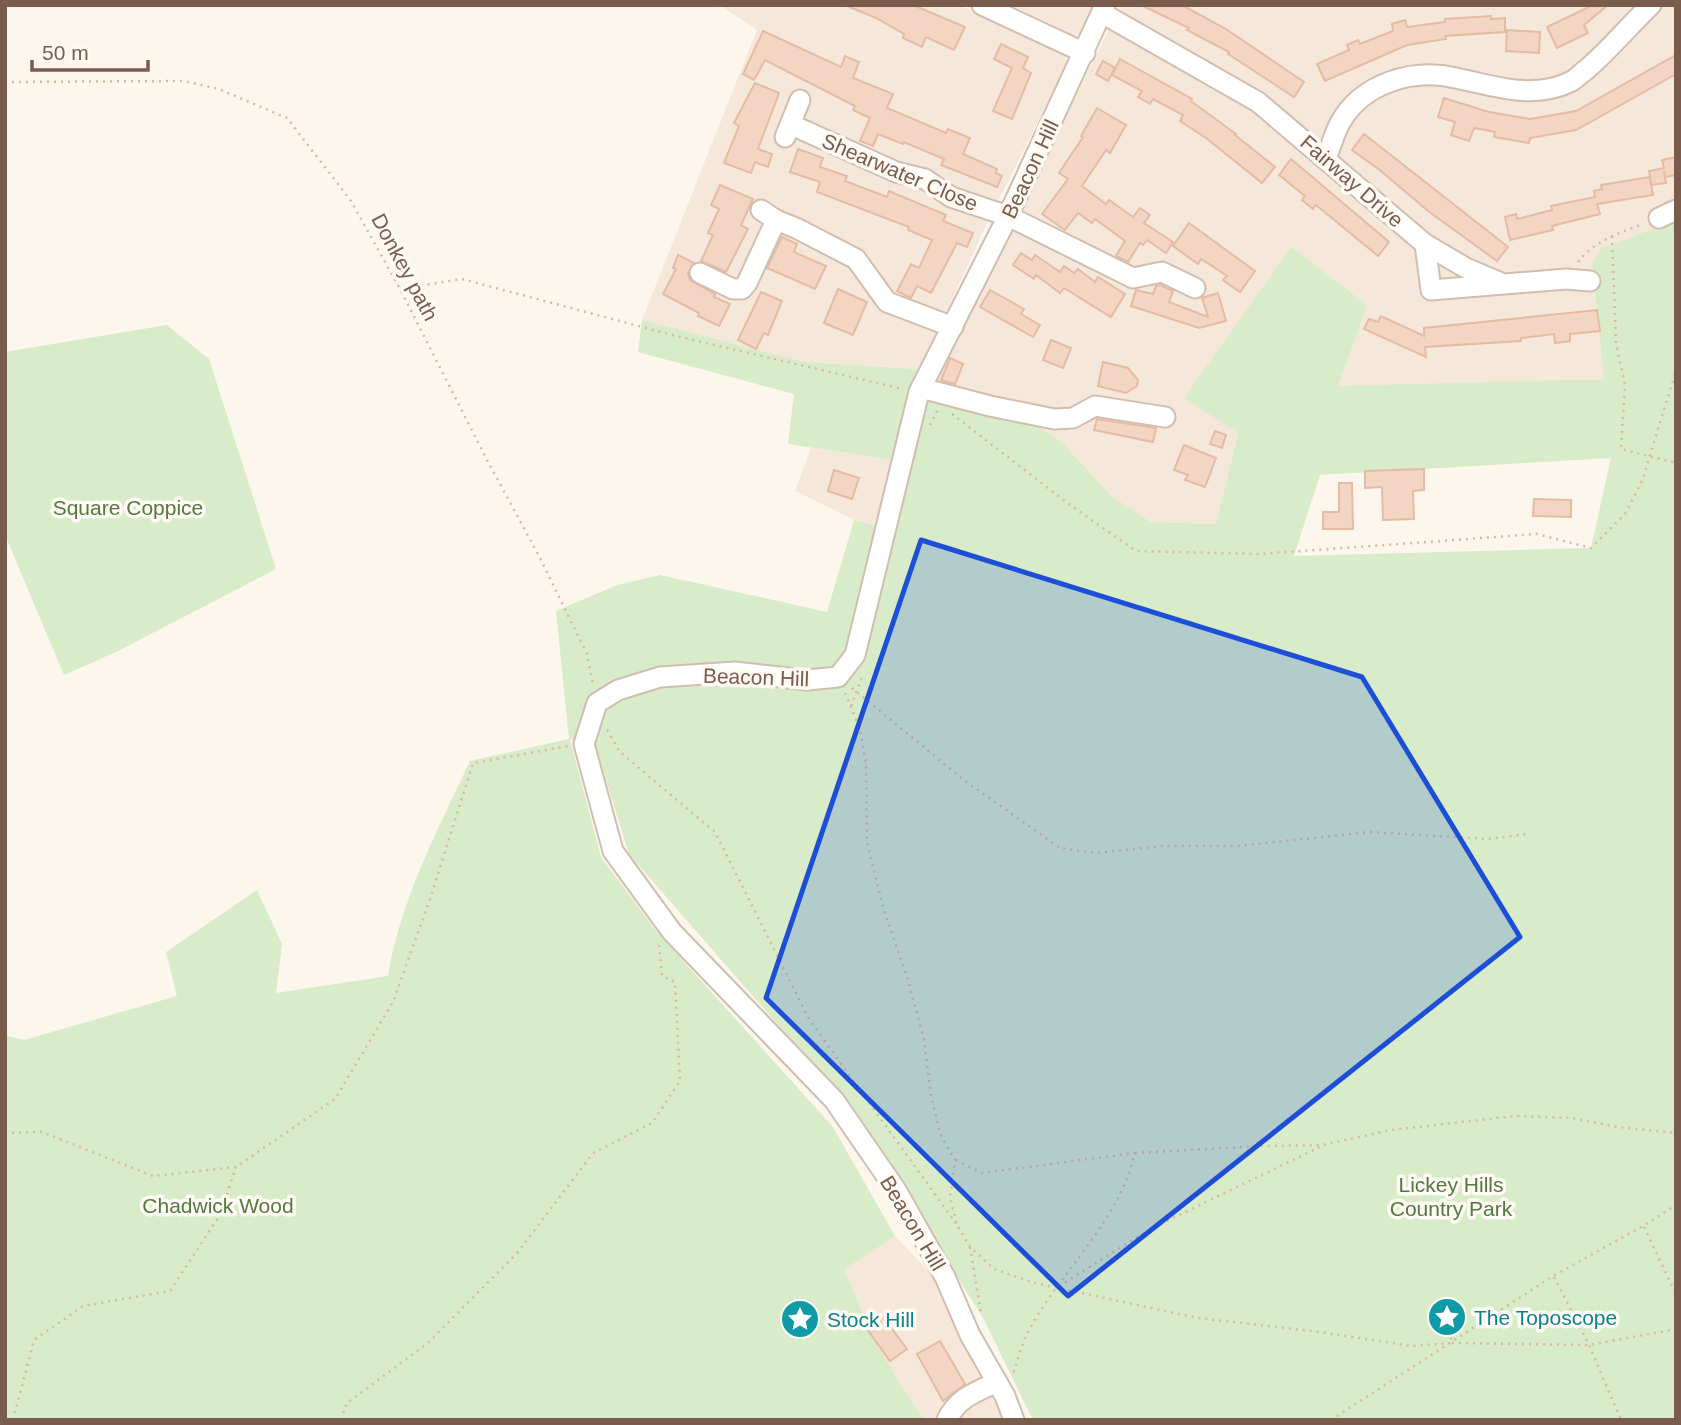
<svg xmlns="http://www.w3.org/2000/svg" width="1681" height="1425" font-family="Arial,sans-serif">
  <rect width="100%" height="100%" fill="#fdf6ec"/>
  <g fill="#f5e8da">
    <path d="M720,5H959L1065,56L1067,64L987,223L923,363L918,369L805,362L642,320L757,30Z"/>
    <path d="M1011,5H1093L1082,34L1074,35Z"/>
    <path d="M1121,5H1676V217L1592,263L1605,379L1337,387L1184,398L1238,432L1216,524L1151,522L1110,495L1064,444L932,386Z"/>
    <path d="M811,448L896,461L876,526L854,520L795,491Z"/>
    <path d="M895,1236L932,1275L999,1402L1006,1420H925L897,1382L860,1310L845,1269Z"/>
  </g>
  <g fill="#d8ecc9" fill-rule="evenodd">
    <path d="M1676,217V1420H1033L983,1318L851,1109L629,854L596,748L570,739L601,857L657,932L833,1127L895,1236L845,1269C865,1324 890,1373 925,1420H5V1035L24,1040L177,996L166,952L257,890L282,944L276,993L388,976C400,901 438,829 470,761L569,739L556,611L617,585L660,575L827,612L854,520L885,528L931,386L1006,404L1064,444L1110,495L1151,522L1216,524L1238,433L1184,398L1291,247L1367,305L1338,386L1604,379L1592,263L1602,248L1653,229ZM1611,458L1591,548L1294,556L1320,475Z"/>
    <path d="M642,320L805,362L918,369L901,431L896,461L788,444L794,394L638,352Z"/>
    <path d="M167,325L209,359L276,569L116,652L64,675L5,535V352Z"/>
  </g>
  <g fill="#f3d5c3" stroke="#e6bba3" stroke-width="2">
    <path d="M845,5H913L965,27L954,50L926,37L922,47L903,38L904,34L876,18Z"/>
    <path d="M1141,5H1182L1226,29L1304,82L1294,97L1228,54L1229,52L1187,30L1189,28Z"/>
    <path d="M1593,5H1608L1584,25L1588,33L1557,48L1547,27Z"/>
    <path d="M1491,16V19L1505,18V32L1445,36L1446,39L1407,45L1325,81L1317,64L1349,50L1347,45L1358,40L1360,44L1393,31L1392,24L1405,20L1407,27L1445,22V19Z"/>
    <path d="M1507,30L1540,32L1539,53L1506,51Z"/>
    <path d="M763,31L841,67L845,56L859,62L853,78L893,94L887,108L946,133L948,129L970,138L963,154L997,169L996,173L1002,176L997,187L941,165L944,159L904,142L903,144L878,134L873,146L860,141L870,118L853,110L855,106L765,60L754,80L743,74Z"/>
    <path d="M1001,44L1028,57L1023,68L1031,73L1012,119L993,111L1012,68L994,59Z"/>
    <path d="M1676,55V74L1576,130L1530,138L1529,143L1494,137L1495,132L1474,128L1469,141L1451,135L1455,122L1438,117L1444,98L1489,112L1530,119L1576,111Z"/>
    <path d="M1120,59L1192,99L1191,101L1236,134L1235,135L1275,167L1262,183L1206,138L1180,121L1183,115L1153,99L1150,104L1138,97L1142,91L1112,75Z"/>
    <path d="M1103,61L1115,68L1108,81L1096,74Z"/>
    <path d="M755,83L779,93L758,149L772,154L768,167L755,162L751,173L724,163L739,126L734,123Z"/>
    <path d="M1097,108L1126,125L1110,153L1106,150L1082,186L1106,204L1109,200L1133,217L1140,208L1150,215L1144,223L1173,242L1166,253L1147,240L1143,245L1140,243L1128,262L1116,256L1125,241L1095,219L1092,223L1078,213L1065,230L1042,214L1068,179L1059,173L1083,137L1081,136Z"/>
    <path d="M1364,134L1508,247L1497,261L1428,211L1381,171L1352,150Z"/>
    <path d="M798,149L823,158L820,167L847,176L845,181L887,197L889,191L946,215L943,221L973,233L967,247L957,243L931,293L917,286L911,298L897,291L911,264L919,268L932,240L908,230L909,227L817,192L820,182L790,172Z"/>
    <path d="M1676,157V175L1665,177L1664,171L1666,183L1651,185L1650,178L1653,195L1597,204L1600,214L1552,226L1553,230L1510,240L1505,217L1516,214L1517,219L1552,210L1551,206L1595,197L1594,191L1602,189L1601,185L1650,177L1649,171L1664,168L1662,160Z"/>
    <path d="M1291,159L1389,242L1378,256L1316,205L1313,209L1302,200L1305,196L1279,175Z"/>
    <path d="M720,185L753,199L741,225L748,229L726,272L701,261L713,235L708,233L719,209L711,205Z"/>
    <path d="M1189,223L1255,271L1240,292L1223,280L1227,276L1201,259L1198,264L1173,246Z"/>
    <path d="M782,237L797,244L794,252L826,266L815,289L767,268Z"/>
    <path d="M1021,253L1032,260L1035,255L1060,272L1064,266L1074,273L1078,269L1095,282L1098,277L1125,294L1111,317L1064,288L1060,293L1036,275L1034,279L1013,265Z"/>
    <path d="M678,255L694,263L688,273L690,280L715,294L714,297L730,304L719,326L698,316L699,313L663,294L676,269L673,268Z"/>
    <path d="M1160,285L1173,291L1169,302L1208,317L1202,298L1218,293L1226,321L1199,328L1131,306L1136,290L1153,294L1156,286Z"/>
    <path d="M838,289L867,302L853,335L824,323Z"/>
    <path d="M990,290L1024,309L1021,314L1040,325L1033,337L980,307Z"/>
    <path d="M761,292L782,301L768,335L764,333L756,349L738,340Z"/>
    <path d="M1597,310L1600,331L1570,334V341L1555,343L1554,334L1521,338V341L1425,347L1426,357L1364,329L1369,319L1378,322L1381,316L1424,336V328Z"/>
    <path d="M1051,340L1071,348L1063,368L1043,360Z"/>
    <path d="M950,358L963,364L955,384L941,380Z"/>
    <path d="M1103,362L1128,368L1138,380L1137,386L1126,393L1098,386Z"/>
    <path d="M1097,419L1156,428L1153,442L1094,430Z"/>
    <path d="M1215,431L1226,435L1222,448L1210,444Z"/>
    <path d="M1184,445L1216,458L1205,487L1185,480L1188,475L1174,470Z"/>
    <path d="M1424,469V490L1413,491L1414,519L1383,520L1382,487L1365,488V471Z"/>
    <path d="M834,470L859,478L852,499L828,491Z"/>
    <path d="M1339,483H1352L1353,529H1323V512H1339Z"/>
    <path d="M1534,499L1571,500V517L1533,516Z"/>
    <path d="M883,1317L907,1349L890,1361L867,1329Z"/>
    <path d="M940,1341L965,1384L943,1401L917,1354Z"/>
  </g>
  <g fill="none" stroke-linecap="round" stroke-linejoin="round">
    <defs>
      <g id="minor">
        <path d="M982,5L1085,53"/>
        <path d="M1102,13L1258,102L1425,244L1431,290L1566,279L1590,281"/>
        <path d="M792,125L896,172L925,179L951,197L1008,216L1133,278L1162,272L1195,288"/>
        <path d="M785,137L800,100"/>
        <path d="M1326,158C1331,147 1334,134 1340,123C1362,83 1413,68 1456,78C1494,86 1532,100 1570,82C1576,79 1581,73 1587,69C1610,49 1629,26 1651,5"/>
        <path d="M761,210L776,220L796,228L856,259L887,302L953,327"/>
        <path d="M1659,218L1676,210"/>
        <path d="M1425,244L1466,268L1499,282"/>
        <path d="M700,273L733,289H742L747,283L776,220"/>
        <path d="M921,388L990,406L1054,419L1073,418L1095,406L1165,417"/>
        <path d="M947,1420C957,1398 976,1392 997,1382"/>
        <path d="M1014,1420L1005,1396L970,1335L945,1277L896,1190L834,1100L672,932L613,851L584,744L597,703L618,690L660,677L735,672L807,680L838,677L855,655L919,392L1008,216L1105,5"/>
      </g>
    </defs>
    <use href="#minor" stroke="#d1beb0" stroke-width="23"/>
    <g stroke="#d9b8a5" stroke-width="2.5" stroke-dasharray="2 5" stroke-linecap="butt">
      <path d="M5,82L184,81L219,89L287,118L351,201L400,289L487,460L539,556L587,654L593,684"/>
      <path d="M1612,236L1616,344L1625,385L1621,449L1676,463"/>
      <path d="M1578,262C1594,241 1619,233 1643,224"/>
      <path d="M400,289L462,279L676,336L903,389"/>
      <path d="M952,414L1070,505L1136,551L1260,554L1537,534L1591,548L1625,514L1642,481L1676,371"/>
      <path d="M930,425L938,409"/>
      <path d="M852,688L965,781L1060,848L1096,853L1162,846H1237L1370,832L1488,839L1527,834"/>
      <path d="M845,693L860,729L866,764L867,842L883,907L908,980L924,1040L931,1095L940,1134L955,1160L950,1197L957,1225L970,1247L994,1269L1035,1283L1198,1318L1320,1332L1411,1346L1452,1343L1447,1317"/>
      <path d="M851,706L862,677"/>
      <path d="M607,730L620,752L715,832L809,1019L957,1225"/>
      <path d="M5,1133L42,1132L153,1176L236,1167L335,1099L393,1002L430,899L473,763L569,746"/>
      <path d="M1135,1153L1263,1146L1323,1145L1391,1130L1515,1116L1572,1118L1618,1127L1676,1133"/>
      <path d="M956,1160L982,1173L1135,1153C1119,1221 1063,1269 1030,1328C1022,1342 1018,1359 1013,1374"/>
      <path d="M1644,1227L1676,1294"/>
      <path d="M970,1247L981,1313"/>
      <path d="M1554,1277L1589,1345L1621,1420"/>
      <path d="M1059,1286L1152,1228L1322,1146"/>
      <path d="M1452,1343L1589,1345L1676,1329"/>
      <path d="M13,1420L34,1340L83,1306L170,1291L220,1215L236,1167"/>
      <path d="M341,1420L347,1403L428,1343L518,1252L593,1153L652,1123L680,1081L675,982L662,976L659,942"/>
      <path d="M1331,1420L1553,1276L1643,1226L1676,1205"/>
    </g>
    <use href="#minor" stroke="#fff" stroke-width="19"/>
  </g>
  <path fill="#1d4ed8" fill-opacity="0.2" stroke="#1d4ed8" stroke-width="5" stroke-linejoin="round" d="M921,540L1362,677L1520,937L1068,1296L766,998Z"/>
  <defs>
    <symbol id="sight-disc" viewBox="-11 -11 22 22"><circle r="9.5" fill="#0f9aa8" stroke="#fffaf3"/><path d="M0-6L1.8-2.2L6-1.7L2.9 1.2L3.7 5.4L0 3.3L-3.7 5.4L-2.9 1.2L-6-1.7L-1.8-2.2Z" fill="#fff"/></symbol>
  </defs>
  <g fill-rule="evenodd">
    <use href="#sight-disc" x="1425" y="1295" width="44" height="44"/>
    <use href="#sight-disc" x="778" y="1297" width="44" height="44"/>
  </g>
  <g text-anchor="middle" dominant-baseline="central" stroke-width="7" stroke-linejoin="round" paint-order="stroke">
    <g font-size="21" fill="#7a5c4d" stroke="#fffaf3">
      <text transform="translate(1030 169) rotate(-65)">Beacon Hill</text>
      <text transform="translate(900 172) rotate(23)">Shearwater Close</text>
      <text transform="translate(1352 181) rotate(41)">Fairway Drive</text>
      <text transform="translate(405 267) rotate(62)">Donkey path</text>
      <text transform="translate(756 677) rotate(2)">Beacon Hill</text>
      <text transform="translate(913 1223) rotate(59)">Beacon Hill</text>
    </g>
    <g font-size="21" fill="#537a41" stroke="#fffaf3">
      <text x="128" y="507">Square Coppice</text>
      <text x="1451" y="1184">Lickey Hills<tspan x="1451" dy="24">Country Park</tspan></text>
      <text x="218" y="1205">Chadwick Wood</text>
    </g>
    <g font-size="21" fill="#0d838f" stroke="#fffaf3" text-anchor="start">
      <text x="1474" y="1317">The Toposcope</text>
      <text x="827" y="1319">Stock Hill</text>
    </g>
  </g>
  <rect width="1681" height="1425" fill="none" stroke="#7a5c4d" stroke-width="14"/>
  <path d="M32 60v10h116v-10" fill="none" stroke="#7a5c4d" stroke-width="3.5"/>
  <text x="42" y="60" font-size="21" fill="#7a5c4d" stroke="#fffaf3" stroke-width="5" paint-order="stroke">50 m</text>
</svg>
